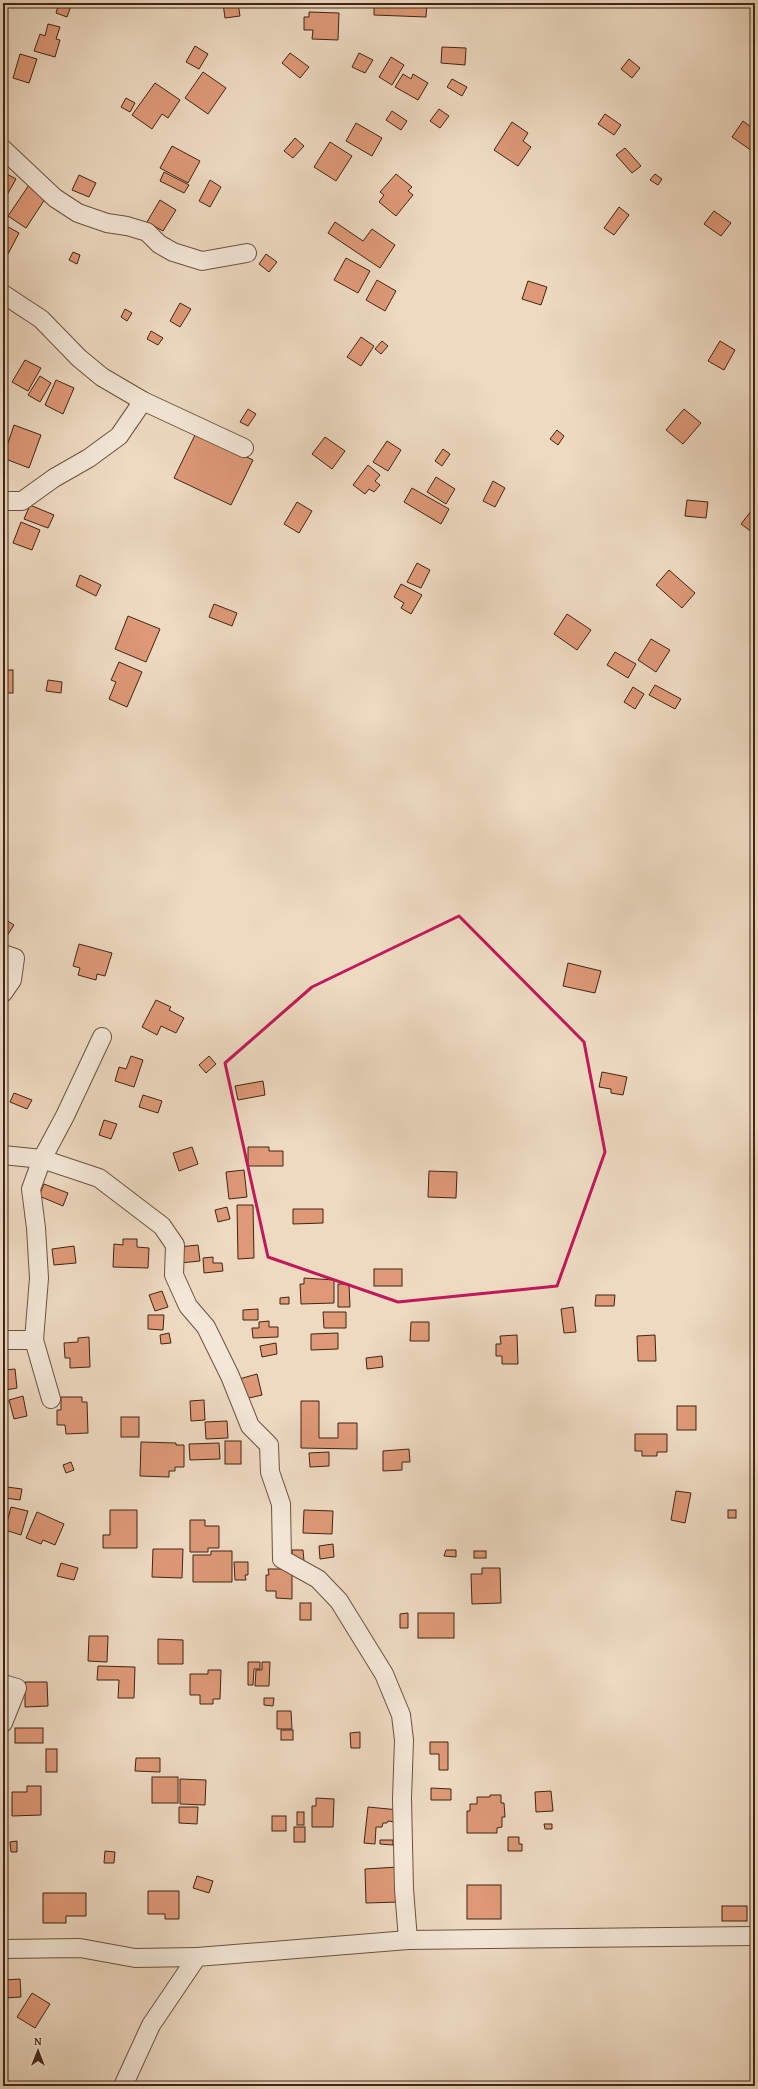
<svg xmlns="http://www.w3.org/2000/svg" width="758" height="2089" font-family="'Gentium Book Plus',serif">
  <rect width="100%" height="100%" fill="#eddac1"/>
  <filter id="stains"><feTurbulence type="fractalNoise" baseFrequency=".005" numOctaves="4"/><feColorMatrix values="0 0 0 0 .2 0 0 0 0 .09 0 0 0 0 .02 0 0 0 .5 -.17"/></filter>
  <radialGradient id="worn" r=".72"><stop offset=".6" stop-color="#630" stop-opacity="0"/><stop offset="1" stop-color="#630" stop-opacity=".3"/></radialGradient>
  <g fill="#de9977" stroke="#412414">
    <path d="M59,3H72L67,17L56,13Z"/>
    <path d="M223,3H238L240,16L225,18Z"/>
    <rect x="309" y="3" width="20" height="4"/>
    <path d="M374,3H427L426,17L374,15Z"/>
    <path d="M309,12L339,13L338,40L312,39L313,30H304V17H309Z"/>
    <path d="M48,24L60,27L56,39L60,40L55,57L34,51L40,34L45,36Z"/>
    <path d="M195,46L208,54L199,69L186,62Z"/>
    <path d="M442,47L466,48L465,65L441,63Z"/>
    <path d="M290,53L309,67L300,78L282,63Z"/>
    <path d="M359,53L373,60L365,73L352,67Z"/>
    <path d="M20,54L37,59L29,83L13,78Z"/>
    <path d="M391,57L404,65L392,85L379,77Z"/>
    <path d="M629,59L640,68L632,78L621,69Z"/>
    <path d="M203,72L226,88L208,114L185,98Z"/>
    <path d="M403,74L411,79L413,74L428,83L418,100L395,87Z"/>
    <path d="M452,79L467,87L462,96L447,87Z"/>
    <path d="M155,83L180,100L168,118L162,114L152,129L132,115Z"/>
    <path d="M126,98L135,103L130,112L121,107Z"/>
    <path d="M439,109L449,116L440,128L430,121Z"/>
    <path d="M392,111L407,121L401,130L386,120Z"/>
    <path d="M605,114L621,125L614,135L598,124Z"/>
    <path d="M743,121L755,130V153L732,137Z"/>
    <path d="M512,122L528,133L523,141L531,147L518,166L494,150Z"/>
    <path d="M356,123L382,138L372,156L346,141Z"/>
    <path d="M295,138L304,146L293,158L284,151Z"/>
    <path d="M330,142L352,156L336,181L314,167Z"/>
    <path d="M172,146L200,161L188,183L160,168Z"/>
    <path d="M625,148L641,166L632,173L616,155Z"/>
    <path d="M3,172L16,179L3,202Z"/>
    <path d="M164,172L189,185L184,193L160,181Z"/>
    <path d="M396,174L412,187L408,191L413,195L396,216L379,202L384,195L380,192Z"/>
    <path d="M655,174L662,179L658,185L650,180Z"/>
    <path d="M79,175L96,183L89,197L72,190Z"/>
    <path d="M210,180L221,187L210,207L199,201Z"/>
    <path d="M29,185L47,196L26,228L8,216Z"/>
    <path d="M160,200L176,210L163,231L147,222Z"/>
    <path d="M619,207L629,215L614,235L604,228Z"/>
    <path d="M714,211L731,223L721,236L704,224Z"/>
    <path d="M335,222L363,241L372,229L395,245L380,268L328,233Z"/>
    <path d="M3,224L19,233L8,254L3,252Z"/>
    <path d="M73,252L80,255L77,264L69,260Z"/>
    <path d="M266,254L277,262L269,272L259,264Z"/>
    <path d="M346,258L370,271L358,293L334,280Z"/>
    <path d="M377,280L396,291L385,311L366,300Z"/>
    <path d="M528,281L547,287L541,305L522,299Z"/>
    <path d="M180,303L191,309L180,327L170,321Z"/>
    <path d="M125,309L132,313L127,321L121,317Z"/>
    <path d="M151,331L163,338L158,345L147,339Z"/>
    <path d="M361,337L374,346L361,366L347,357Z"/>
    <path d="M382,341L388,346L381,354L375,349Z"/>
    <path d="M720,341L735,350L724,370L708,361Z"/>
    <path d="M25,360L41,368L28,391L12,382Z"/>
    <path d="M40,376L51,383L40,402L28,395Z"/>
    <path d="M56,380L74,388L63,414L45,405Z"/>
    <path d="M248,409L256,414L248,426L240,422Z"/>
    <path d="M684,409L701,423L683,444L666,430Z"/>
    <path d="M14,425L41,435L29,468L3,458Z"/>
    <path d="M557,430L564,436L558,445L550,439Z"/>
    <path d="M196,433L253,460L231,505L174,478Z"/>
    <path d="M325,437L345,451L332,469L312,454Z"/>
    <path d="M387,441L401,450L388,471L373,462Z"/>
    <path d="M443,449L450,454L442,466L435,461Z"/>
    <path d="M368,465L380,475L375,481L380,485L374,492L369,489L365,494L353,485Z"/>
    <path d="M436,477L455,489L446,504L427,492Z"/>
    <path d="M493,481L505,488L495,507L483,501Z"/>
    <path d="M412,488L449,509L441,524L404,502Z"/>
    <path d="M687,500L708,502L706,518L685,516Z"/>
    <path d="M297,502L312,511L299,533L284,524Z"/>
    <path d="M30,505L54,515L48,528L24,519Z"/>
    <path d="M755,506V530L753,533L741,524Z"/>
    <path d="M21,522L40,530L32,550L13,543Z"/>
    <path d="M417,563L430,570L421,588L407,582Z"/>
    <path d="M669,570L695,593L682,608L656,585Z"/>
    <path d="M80,575L101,585L96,596L76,586Z"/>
    <path d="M401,584L422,595L411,614L401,608L404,603L394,597Z"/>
    <path d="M214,604L237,613L232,626L209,617Z"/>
    <path d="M567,614L591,630L577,650L554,634Z"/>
    <path d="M128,616L160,629L146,662L115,649Z"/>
    <path d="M651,639L670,650L656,672L638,660Z"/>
    <path d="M615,652L636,664L628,678L607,665Z"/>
    <path d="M119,662L142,672L127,707L109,699L116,682L111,680Z"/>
    <rect x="3" y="670" width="10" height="23"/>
    <path d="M48,680L62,682L61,693L46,691Z"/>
    <path d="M655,685L681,699L675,709L649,695Z"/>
    <path d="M633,687L644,694L635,709L624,702Z"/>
    <path d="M3,918L14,925L3,942Z"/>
    <path d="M79,944L112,953L105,976L97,974L96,980L78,975L80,968L73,966Z"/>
    <path d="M568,963L601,971L595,993L563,986Z"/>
    <path d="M156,1000L171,1007L169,1010L184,1018L176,1033L161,1026L157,1035L142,1027Z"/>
    <path d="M131,1056L143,1060L134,1087L115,1081L119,1067L126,1069Z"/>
    <path d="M209,1056L216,1064L206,1073L199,1065Z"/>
    <path d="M602,1072L627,1077L623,1095L611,1093V1089L599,1087Z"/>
    <path d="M263,1081L265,1095L238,1100L235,1086Z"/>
    <path d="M14,1093L32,1100L27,1109L10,1102Z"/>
    <path d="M143,1095L162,1101L158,1113L139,1107Z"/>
    <path d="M104,1120L117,1124L111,1139L99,1135Z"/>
    <path d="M192,1147L198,1164L179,1171L173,1153Z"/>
    <path d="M248,1147H269V1151H283V1166H248Z"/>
    <path d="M244,1170L247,1197L229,1199L226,1172Z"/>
    <path d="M429,1171L457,1172L456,1198L428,1197Z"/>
    <path d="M44,1184L68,1193L63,1206L39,1196Z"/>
    <path d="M237,1205H253L254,1258L238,1259Z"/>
    <path d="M227,1207L230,1219L218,1222L215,1210Z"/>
    <path d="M293,1209H323V1223L293,1224Z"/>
    <path d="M123,1239H137V1247L149,1248L148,1268L113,1267L114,1244L123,1245Z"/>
    <path d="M198,1245L200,1261L180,1263L179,1247Z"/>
    <path d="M74,1246L76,1263L54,1265L52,1249Z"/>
    <path d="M213,1257V1263H222L223,1271L204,1273L203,1258Z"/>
    <rect x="374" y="1269" width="28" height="17"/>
    <path d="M304,1278L334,1280V1303L301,1304L300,1284H304Z"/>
    <path d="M338,1284H349L350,1307H338Z"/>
    <path d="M162,1291L168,1307L155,1311L149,1295Z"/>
    <path d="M596,1295H615L614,1306H595Z"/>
    <path d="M289,1297V1304H280V1298Z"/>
    <path d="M573,1307L576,1332L564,1333L561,1309Z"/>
    <path d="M258,1309V1320H243V1310Z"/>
    <path d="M323,1312H346V1328H324Z"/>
    <path d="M148,1315H164L163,1330L148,1329Z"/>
    <path d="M269,1321V1327H278V1337L253,1338L252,1328H259V1322Z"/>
    <path d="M411,1322H429V1341H410Z"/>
    <path d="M169,1333L171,1343L161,1344L160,1335Z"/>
    <path d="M338,1333V1349L311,1350V1334Z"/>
    <path d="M517,1335L518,1364H502V1356H496V1344H501L500,1336Z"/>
    <path d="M655,1335L656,1361H638L637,1336Z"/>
    <path d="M89,1337L90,1367L70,1368V1358H65L64,1343L78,1342V1338Z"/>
    <path d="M276,1343L277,1354L262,1357L260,1346Z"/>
    <path d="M382,1356L383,1367L367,1369L366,1358Z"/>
    <path d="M15,1369L17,1388L6,1390L5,1382L3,1383L4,1370Z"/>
    <path d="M257,1374L262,1395L245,1399L239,1379Z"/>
    <path d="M23,1396L27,1416L14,1419L9,1400Z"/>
    <path d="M61,1397H82V1402H87L88,1433L66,1434L65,1425H57V1410H61Z"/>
    <path d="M204,1400L205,1420L191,1421L190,1401Z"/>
    <path d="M301,1401H319V1438H338V1423H357V1449L301,1448Z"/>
    <rect x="677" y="1406" width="19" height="24"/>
    <rect x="121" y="1417" width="18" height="20"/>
    <path d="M227,1421L228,1438L206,1439L205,1422Z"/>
    <path d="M635,1434H667V1452H657V1456H642V1451H635Z"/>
    <rect x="225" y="1441" width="16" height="23"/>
    <path d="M141,1442L176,1443V1445H184V1467H175V1471H169V1477L140,1476Z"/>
    <path d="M219,1443L220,1459L190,1460L189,1444Z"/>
    <path d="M409,1449L410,1462H402V1470L383,1471V1451Z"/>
    <path d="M329,1452V1466L310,1467L309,1453Z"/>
    <path d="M71,1462L74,1470L66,1473L63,1465Z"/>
    <path d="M7,1487L22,1489L20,1500L5,1498Z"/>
    <path d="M676,1491L691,1493L685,1523L671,1520Z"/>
    <path d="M11,1507L28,1511L21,1535L5,1530Z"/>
    <path d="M110,1510H137V1548H103V1535H110Z"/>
    <path d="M304,1510L333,1511L332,1534L303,1533Z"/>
    <rect x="728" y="1510" width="8" height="8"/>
    <path d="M37,1512L64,1524L55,1545L43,1540L41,1544L26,1538Z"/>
    <path d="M190,1520H205V1526H219V1548H208V1552H190Z"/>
    <path d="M333,1544L334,1557L320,1559L319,1546Z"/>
    <path d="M153,1549H183L182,1578L152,1577Z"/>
    <path d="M292,1550H303L304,1561H292Z"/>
    <path d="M446,1550H456V1557L444,1556Z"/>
    <path d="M211,1551H232V1582H193V1555H211Z"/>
    <rect x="474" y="1551" width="12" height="7"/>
    <path d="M234,1562H248V1575H245L246,1580H235Z"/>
    <path d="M61,1563L78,1568L74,1580L57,1576Z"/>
    <path d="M482,1568H500L501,1603L472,1604L471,1574H482Z"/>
    <path d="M268,1569H292V1599L276,1598V1591H266V1575H269Z"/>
    <rect x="300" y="1603" width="11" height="17"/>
    <path d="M408,1613V1628H400V1614Z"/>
    <rect x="418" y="1613" width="36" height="25"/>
    <path d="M89,1636H108L107,1662L88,1661Z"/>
    <path d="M158,1639L183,1640V1664H158Z"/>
    <path d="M248,1662H260V1669H254L253,1685H248Z"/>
    <path d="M262,1662H270L269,1686H255L256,1670H262Z"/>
    <path d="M98,1666L135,1667L134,1698H118L119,1680H97Z"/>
    <path d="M208,1670H221L220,1699H213V1704H200V1695H190V1674H208Z"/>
    <path d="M25,1682H47L48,1706L25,1707Z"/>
    <path d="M264,1698H274L273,1706L264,1705Z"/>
    <path d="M277,1711H291L292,1729H277Z"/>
    <rect x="15" y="1728" width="28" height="15"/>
    <rect x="281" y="1730" width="12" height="10"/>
    <path d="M360,1732V1748H351L350,1733Z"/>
    <path d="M430,1742H448V1770H439V1754H430Z"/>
    <rect x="46" y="1749" width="11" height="23"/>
    <path d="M136,1758H160V1772L135,1771Z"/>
    <rect x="152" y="1777" width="26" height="26"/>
    <path d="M180,1779L206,1780L205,1805L180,1804Z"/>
    <path d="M27,1786H41V1815L12,1816V1792H27Z"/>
    <path d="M431,1788L451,1789V1800H431Z"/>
    <path d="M551,1791L553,1811L536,1812L535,1792Z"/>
    <path d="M490,1795H501V1803H504L505,1817H502V1827L497,1828V1833H467V1811H470V1804H477V1797H490Z"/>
    <path d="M316,1798L334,1799L333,1827H312V1806H316Z"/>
    <path d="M179,1807H198L197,1824L179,1823Z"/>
    <path d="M368,1807L399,1810L395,1822L388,1821L387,1823H383L382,1827H376L375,1844L364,1843Z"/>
    <rect x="297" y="1812" width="7" height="13"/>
    <rect x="272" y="1816" width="14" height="15"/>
    <path d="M544,1824H552V1829H545Z"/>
    <rect x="294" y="1827" width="11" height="15"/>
    <path d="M508,1837H519V1844H522V1851H508Z"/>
    <path d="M380,1840H393V1845L380,1844Z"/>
    <path d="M17,1841V1852H11L10,1842Z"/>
    <path d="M105,1851L115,1852L114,1863H104Z"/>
    <path d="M398,1867L400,1902L366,1903L365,1869Z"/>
    <path d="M197,1876L213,1881L209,1893L193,1888Z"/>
    <rect x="467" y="1885" width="34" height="34"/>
    <path d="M148,1891H179V1919H165V1914H148Z"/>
    <path d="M43,1893H86V1916H66V1923H43Z"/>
    <rect x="722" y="1906" width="25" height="15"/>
    <path d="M20,1979L21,1997L4,1998L3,1980Z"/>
    <path d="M32,1993L50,2004L35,2028L17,2017Z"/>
  </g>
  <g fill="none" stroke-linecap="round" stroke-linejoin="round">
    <defs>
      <g id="street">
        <path d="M3,149L55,198L78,213L107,223L127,226L147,232L159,244L173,252L202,261L247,253"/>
        <path d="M3,294L41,319L79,358L102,377L143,401L244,448"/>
        <path d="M3,501H22L54,478L89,458L119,436L143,401"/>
        <path d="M3,954L15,958L12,980L3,993"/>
        <path d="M3,1155L42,1159L99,1178L162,1226L175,1245L174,1275L188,1306L206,1327L230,1376L250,1426L269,1445L270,1472L281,1504L282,1559L318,1579L339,1601L384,1674L401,1715L404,1740L402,1799L404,1889L408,1940"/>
        <path d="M3,1340H34"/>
        <path d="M51,1399L34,1340L39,1278L36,1228L31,1189L42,1159L65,1116L102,1037"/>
        <path d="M3,1684L17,1688L3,1723"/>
        <path d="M3,1949L80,1948L135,1958L197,1957"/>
        <path d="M123,2086L151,2025L197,1957L408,1940L755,1936"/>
      </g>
    </defs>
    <use href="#street" stroke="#6c523f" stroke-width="20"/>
    <use href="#street" stroke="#f3e7d7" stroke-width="18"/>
  </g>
  <path fill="none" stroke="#c2185b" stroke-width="3" stroke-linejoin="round" d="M459,916L584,1042L605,1152L557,1286L398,1302L268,1257L225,1063L312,987Z"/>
  <rect width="758" height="2089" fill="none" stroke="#eddac1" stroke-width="16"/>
  <rect x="4" y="4" width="750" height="2081" fill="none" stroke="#412414" stroke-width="2"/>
  <rect x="8" y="8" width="742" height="2073" fill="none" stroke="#412414"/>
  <g transform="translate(38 2051)" stroke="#f3e7d7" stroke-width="3" paint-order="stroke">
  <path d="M0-3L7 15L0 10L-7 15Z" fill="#412414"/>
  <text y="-6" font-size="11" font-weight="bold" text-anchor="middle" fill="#412414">N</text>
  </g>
  <rect width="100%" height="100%" filter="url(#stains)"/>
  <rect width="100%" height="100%" fill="url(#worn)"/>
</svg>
